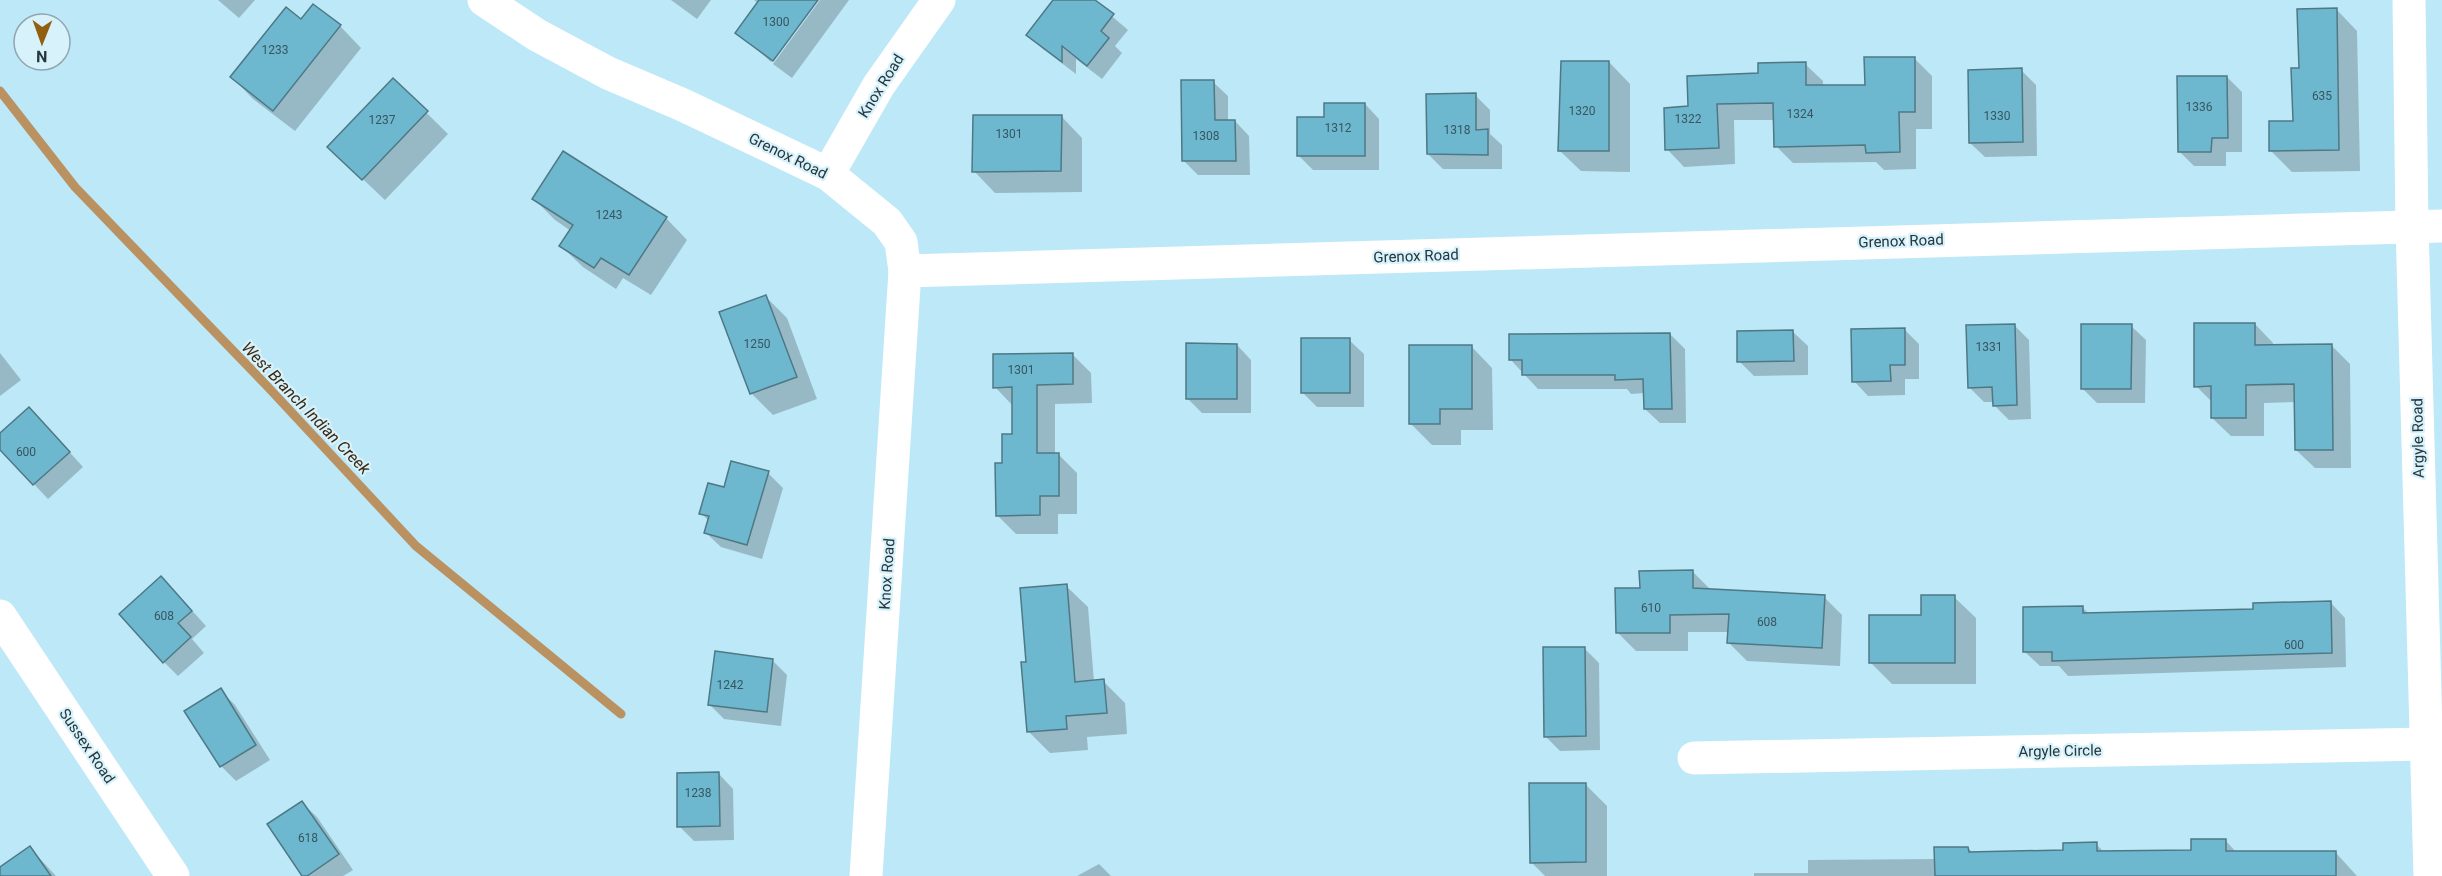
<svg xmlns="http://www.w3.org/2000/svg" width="2442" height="876" font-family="Roboto,sans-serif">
  <rect width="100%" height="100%" fill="#bce8f7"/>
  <g fill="#0003">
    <path d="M218,0H255L239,18Z"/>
    <path d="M671,0H711L697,19Z"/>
    <path d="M754,0H816L771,62L737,32L758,3Z"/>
    <path d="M820,0H849L792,78L773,64Z"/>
    <path d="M1055,0H1093L1128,30L1115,46L1122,53L1102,79L1076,59V74L1043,49L1028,34Z"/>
    <path d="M2336,9L2357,31L2360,171L2292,172L2270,150L2294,123L2300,70Z"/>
    <path d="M301,21L340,26L361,48L295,131L253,99L232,77Z"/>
    <path d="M1914,58L1932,76V129H1916V169L1884,170L1876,162L1793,163L1776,146L1775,120H1734L1735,164L1684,167L1667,149L1689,108L1759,75L1805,64L1823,81V87L1866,86Z"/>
    <path d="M1609,62L1630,84V172L1581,171L1559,150Z"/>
    <path d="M2021,70L2036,85L2037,156L1985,157L1970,143Z"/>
    <path d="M2227,77L2242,92V152H2226V166H2194L2179,151Z"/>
    <path d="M393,80L448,134L385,200L351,168Z"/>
    <path d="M1213,82L1228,96V121H1235L1249,136L1250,175H1198L1183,160Z"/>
    <path d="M1475,95L1490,110V134L1502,145V169H1443L1428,154Z"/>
    <path d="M1365,104L1379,119V170H1313L1298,155Z"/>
    <path d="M1061,116L1082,138V192L995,193L974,171Z"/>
    <path d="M534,199L666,218L687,240L651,295L623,278L616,289L583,267L561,246L571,231L555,220Z"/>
    <path d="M766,297L787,318L817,399L773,415L751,393Z"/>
    <path d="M2255,324L2273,343V346H2332L2350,364L2351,468H2315L2296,450V402L2264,403V436H2231L2212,418V402L2196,386Z"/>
    <path d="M2015,326L2029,340L2031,419L2009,420L1994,405V402H1984L1969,387Z"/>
    <path d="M2131,326L2146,340L2145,403H2097L2083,389Z"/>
    <path d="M1904,329L1919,344V379H1905V395L1868,396L1854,381Z"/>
    <path d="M1793,332L1808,346V375L1754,376L1739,361Z"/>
    <path d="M1670,334L1685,349L1686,423H1660L1645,409V393L1631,394L1627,389H1538L1510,359Z"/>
    <path d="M1349,340L1364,354V407H1317L1302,392Z"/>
    <path d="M1237,345L1251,360V413H1202L1187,398Z"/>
    <path d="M1471,346L1492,368L1493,430H1461V445H1432L1411,424Z"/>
    <path d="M0,353L21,380L0,396Z"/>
    <path d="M1072,354L1091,373L1092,403L1055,404V454H1058L1077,473V514H1058V534H1016L997,515L1004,464L1014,436L1013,406L995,387Z"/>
    <path d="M44,424L83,467L48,499L0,448V435Z"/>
    <path d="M768,473L783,488L762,559L721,547L706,533L709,521L701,513L725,489Z"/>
    <path d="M1693,572L1711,590L1824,597L1842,615L1840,666L1747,661L1728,642L1729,632H1688V651H1636L1618,633L1641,589Z"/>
    <path d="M1066,586L1088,607L1094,682L1103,681L1125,703L1127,734L1087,737L1088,750L1050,753L1029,732L1027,663Z"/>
    <path d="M176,593L206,626L192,639L204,653L178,676L164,662Z"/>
    <path d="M1954,597L1976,618V684H1892L1871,663L1922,616Z"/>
    <path d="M2331,603L2345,618L2346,667L2068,676L2059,666H2040L2025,652L2082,607L2089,614L2254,611Z"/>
    <path d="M1584,648L1599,663L1600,750L1560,751L1546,737Z"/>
    <path d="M772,660L787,675L781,726L724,719L709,704Z"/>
    <path d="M220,690L235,705L270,760L236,781L221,766Z"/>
    <path d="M719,774L733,789L734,840L694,841L679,826Z"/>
    <path d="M1585,784L1607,806V876H1545L1531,862Z"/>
    <path d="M302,803L317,817L353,870L343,876H304Z"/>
    <path d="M2225,840L2237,853H2336L2357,876H1754V873H1808V860L1936,859L1968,848L1973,853L2064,852L2096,844L2105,853L2192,852Z"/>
    <path d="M30,848L56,876H0V869Z"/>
    <path d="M1099,864L1111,876H1077Z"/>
  </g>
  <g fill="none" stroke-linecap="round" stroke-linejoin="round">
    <path stroke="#ba9160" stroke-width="9" d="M0,91L75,187L267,386L416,546L621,714"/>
  </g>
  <g fill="#6eb8cf" stroke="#4f7885" stroke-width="1.5">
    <path d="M759,0H818L773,61L735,33Z"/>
    <path d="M1053,0H1095L1114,14L1101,31L1109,38L1087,66L1062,46V62L1026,35Z"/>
    <path d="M313,4L341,25L273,111L230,77L286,7L301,19Z"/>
    <path d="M2337,8L2339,150L2269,151V121H2293L2291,68H2299L2297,9Z"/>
    <path d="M1864,57H1915V112H1899L1900,152L1866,153L1865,145L1774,147L1773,103L1717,104L1719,148L1665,150L1664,108L1688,106L1687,76L1758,73V63L1806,62V85H1865Z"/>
    <path d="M1561,61H1609V151H1558Z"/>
    <path d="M2022,68L2023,142L1969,143L1968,70Z"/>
    <path d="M2177,76H2227L2228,138H2212L2211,152H2178Z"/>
    <path d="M393,78L428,111L362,180L327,147Z"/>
    <path d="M1181,80H1214L1215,120H1235L1236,161H1182Z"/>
    <path d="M1476,93V130L1488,129V155L1427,154L1426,94Z"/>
    <path d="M1324,103H1365V156H1297V117H1324Z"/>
    <path d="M973,115H1062L1061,171L972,172Z"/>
    <path d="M563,151L667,217L629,275L601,258L594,268L559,246L573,225L532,199Z"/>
    <path d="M766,295L797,377L750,394L719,312Z"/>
    <path d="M2194,323H2255V345L2332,344L2333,450H2295L2294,384L2246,385V418H2211V386L2194,387Z"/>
    <path d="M2015,324L2017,405L1993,406L1992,387L1968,388L1966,325Z"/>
    <path d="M2081,324H2132L2131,389H2081Z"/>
    <path d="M1905,328V365H1890L1891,381L1852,382L1851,329Z"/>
    <path d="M1793,330L1794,361L1737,362V331Z"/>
    <path d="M1670,333L1672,409H1644L1643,379L1615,380V375H1522V360H1509V334Z"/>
    <rect x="1301" y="338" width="49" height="55"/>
    <path d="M1186,343L1237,344V399H1186Z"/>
    <path d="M1409,345H1472V409H1440V424H1409Z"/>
    <path d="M1073,353V384L1037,385V453H1059V496H1040V515L996,516L995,463H1002V434H1012V387L993,388V354Z"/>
    <path d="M29,407L70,452L33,485L0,450V433Z"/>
    <path d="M731,461L769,471L747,545L704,533L709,516L699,514L708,483L724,487Z"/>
    <path d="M1693,570V588L1825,595L1822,648L1727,643L1729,614L1670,615V633H1616L1615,588H1640L1639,571Z"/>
    <path d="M161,576L192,611L178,623L191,637L163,663L119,614Z"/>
    <path d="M1067,584L1075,682L1104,679L1107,713L1066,716L1067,729L1027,732L1021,662H1026L1020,588Z"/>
    <path d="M1921,595H1955V663H1869V615H1921Z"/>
    <path d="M2331,601L2332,653L2052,661V652H2023V607L2083,606V613L2253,609V603Z"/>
    <path d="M1543,647H1585L1586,736L1544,737Z"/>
    <path d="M715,651L773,659L767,712L708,705Z"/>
    <path d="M221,688L256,745L220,767L184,711Z"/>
    <path d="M719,772L720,826L677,827V773Z"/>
    <path d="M1529,783H1586V862L1530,863Z"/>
    <path d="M302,801L339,854L307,876H302L267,824Z"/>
    <path d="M2191,839H2226V851H2336V876H1935L1934,847H1968L1969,852L2063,850V843L2097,842V851L2191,850Z"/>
    <path d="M30,846L51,876H0V867Z"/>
  </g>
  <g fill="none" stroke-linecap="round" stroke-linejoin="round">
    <g stroke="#fff" stroke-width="33">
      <path d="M484,0L537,35L608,73L683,105L828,174L887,222L901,242L905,271L2442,226"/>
      <path d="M2409,0L2412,225L2430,876"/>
      <path d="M828,174L879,85L939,0"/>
      <path d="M0,616L173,876"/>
      <path d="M1694,758L2426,744"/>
      <path d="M866,876L905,271"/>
    </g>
  </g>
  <g text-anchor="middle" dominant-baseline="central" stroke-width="4.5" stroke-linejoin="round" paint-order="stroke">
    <g font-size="12" fill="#375661">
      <text x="776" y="22">1300</text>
      <text x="275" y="50">1233</text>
      <text x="2322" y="96">635</text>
      <text x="2199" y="107">1336</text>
      <text x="1582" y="111">1320</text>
      <text x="1800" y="114">1324</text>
      <text x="1997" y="116">1330</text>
      <text x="1688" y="119">1322</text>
      <text x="382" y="120">1237</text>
      <text x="1338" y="128">1312</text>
      <text x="1457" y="130">1318</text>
      <text x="1009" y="134">1301</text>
      <text x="1206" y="136">1308</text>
      <text x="609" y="215">1243</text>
      <text x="757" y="344">1250</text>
      <text x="1989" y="347">1331</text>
      <text x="1021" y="370">1301</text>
      <text x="26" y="452">600</text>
      <text x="1651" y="608">610</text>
      <text x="164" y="616">608</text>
      <text x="1767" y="622">608</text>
      <text x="2294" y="645">600</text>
      <text x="730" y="685">1242</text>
      <text x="698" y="793">1238</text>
      <text x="308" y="838">618</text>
    </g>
    <g font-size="15" fill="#25363c" stroke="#d8f2fb">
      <text transform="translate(881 86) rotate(-58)">Knox Road</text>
      <text transform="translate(788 156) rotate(26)">Grenox Road</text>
      <text transform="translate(1901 241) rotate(-2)">Grenox Road</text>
      <text transform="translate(1416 256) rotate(-2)">Grenox Road</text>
      <text transform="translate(2418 438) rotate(-91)">Argyle Road</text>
      <text transform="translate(887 574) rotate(-86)">Knox Road</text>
      <text transform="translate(87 746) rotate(56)">Sussex Road</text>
      <text transform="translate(2060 751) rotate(-1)">Argyle Circle</text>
    </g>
    <g font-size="16" font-style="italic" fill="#3a2811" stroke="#d8f2fb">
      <text transform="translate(306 408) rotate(46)">West Branch Indian Creek</text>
    </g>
  </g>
  <g transform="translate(42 42) rotate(181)"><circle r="28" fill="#d8f2fb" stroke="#90a7af" stroke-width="1.5"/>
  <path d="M0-4.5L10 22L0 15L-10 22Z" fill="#925f11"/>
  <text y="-9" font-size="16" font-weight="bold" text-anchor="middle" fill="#25363c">N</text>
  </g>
</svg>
